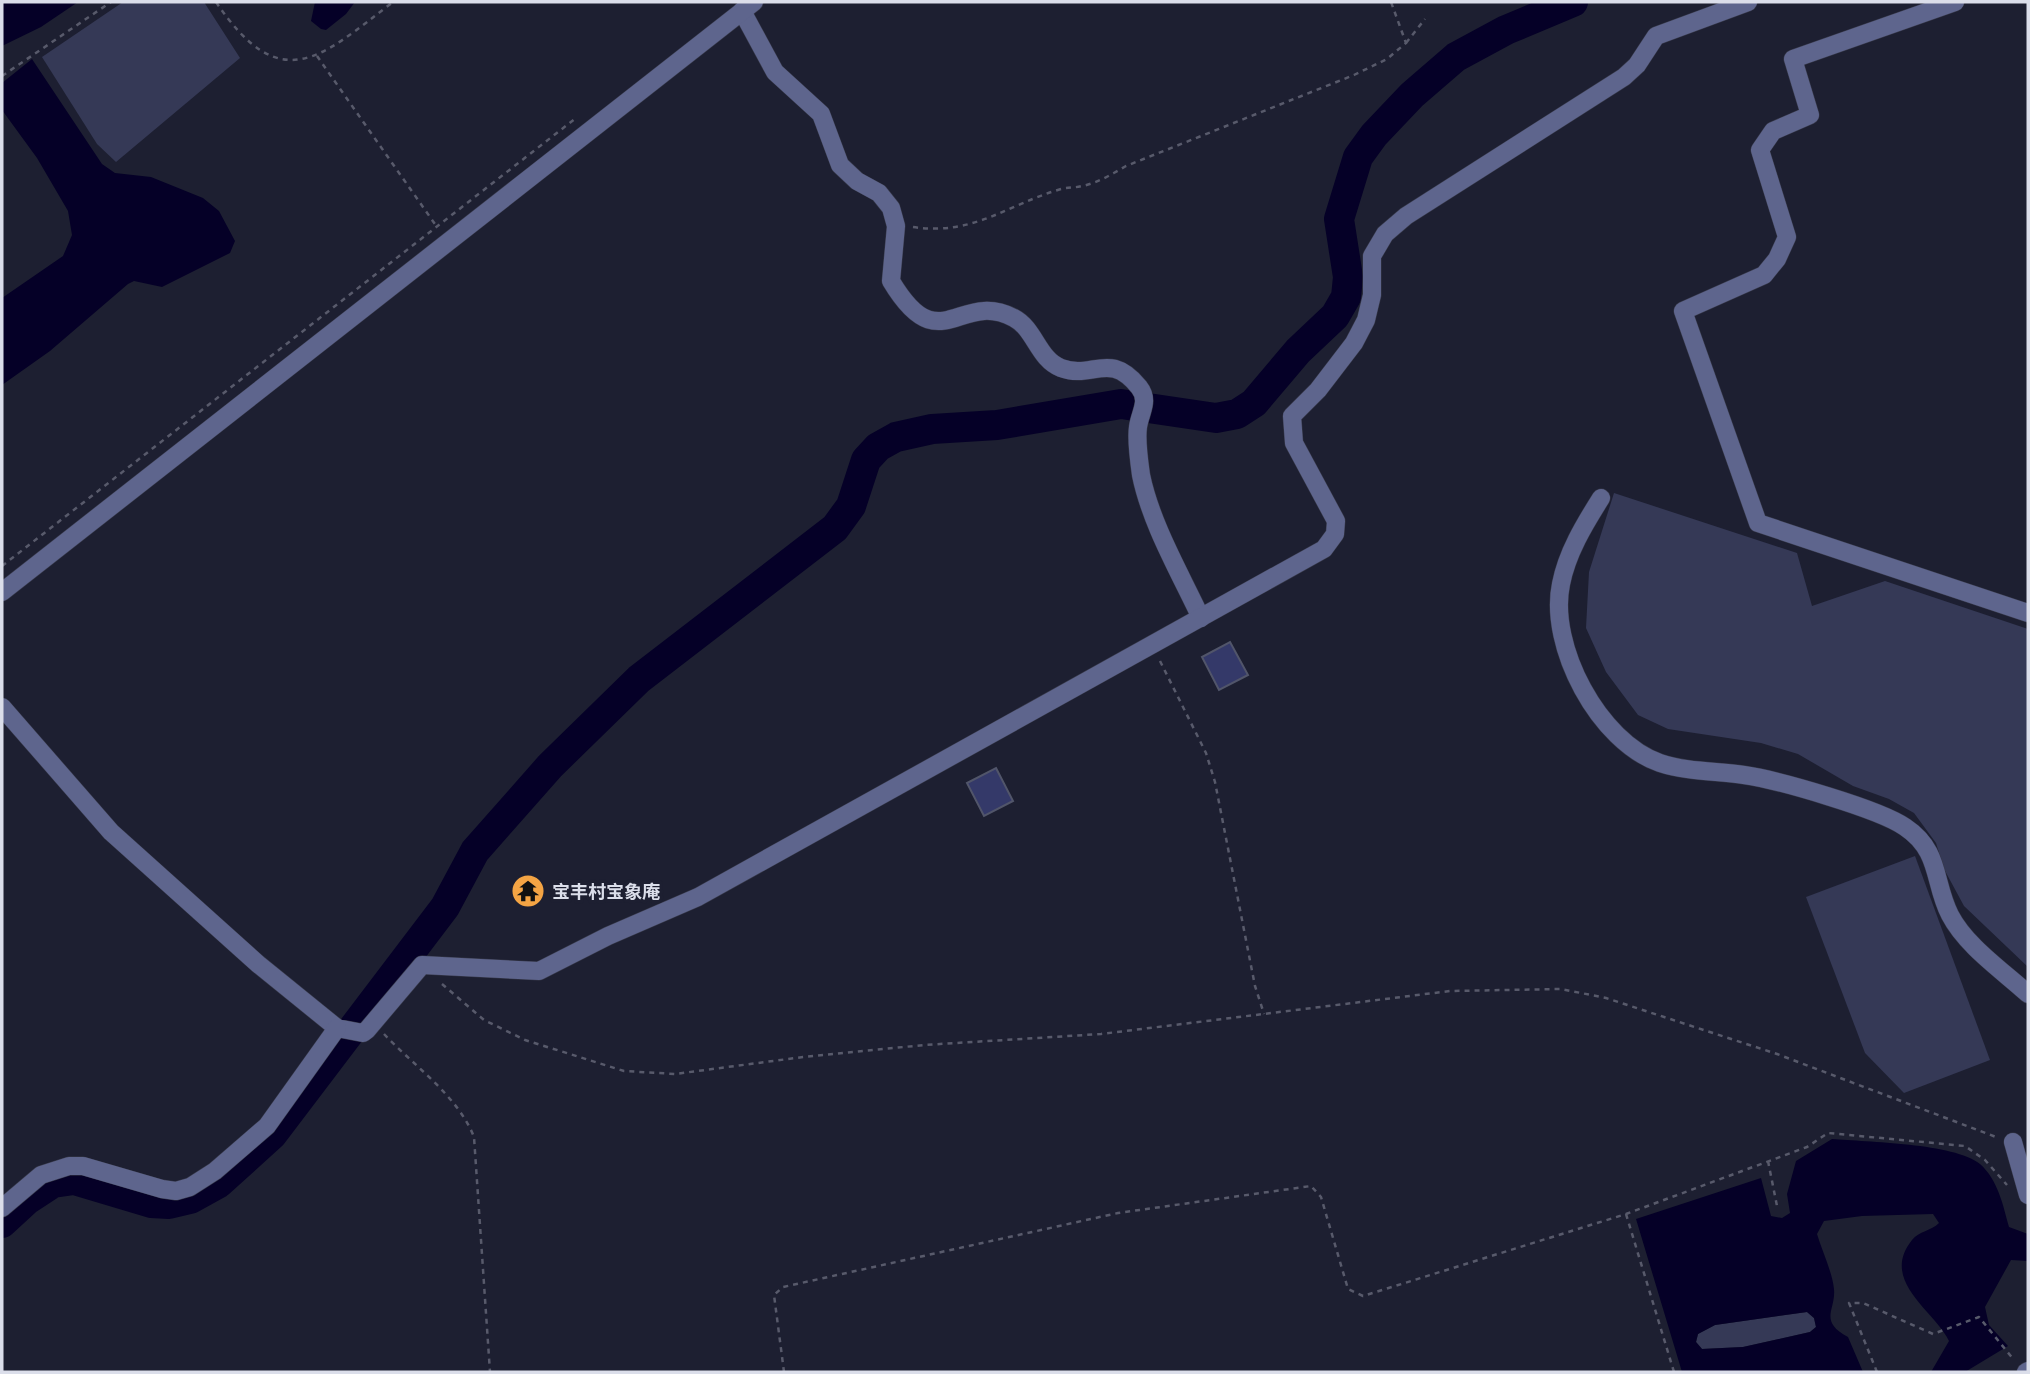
<svg xmlns="http://www.w3.org/2000/svg" width="2030" height="1374" font-family="'DejaVu Sans','Noto Sans SC',sans-serif">
  <rect width="100%" height="100%" fill="#1d1f31"/>
  <g fill="#353956">
    <path d="M123,2H204L240,58L116,162L97,144L42,57Z"/>
    <path d="M1614,493L1797,553L1812,606L1885,581L2028,629V967L1964,906L1944,869L1936,843L1914,813L1889,799L1853,786L1798,754L1761,743L1668,729L1638,715L1606,672L1586,628L1589,572Z"/>
    <path d="M1915,856L1990,1060L1904,1093L1865,1053L1806,897Z"/>
    <path d="M1807,1312L1814,1318L1816,1327L1810,1332L1743,1347L1702,1349L1696,1342L1698,1334L1715,1325Z"/>
  </g>
  <g fill="#050027" fill-rule="evenodd">
    <path d="M2,2H78L41,27L2,46Z"/>
    <path d="M315,2H355L346,14L326,30L321,29L311,21Z"/>
    <path d="M32,59L102,164L115,173L151,177L203,198L219,211L235,241L230,253L162,287L134,281L128,284L50,351L2,385V298L63,256L72,235L68,211L37,158L2,110V83Z"/>
    <path d="M1832,1139C1867,1142 1954,1143 1980,1164C1998,1180 2003,1205 2009,1227L2028,1234V1261L2011,1260L1985,1307L1989,1325L2008,1346L1965,1372H1931L1949,1341C1935,1311 1879,1281 1912,1240C1919,1231 1931,1231 1939,1223L1933,1214L1862,1216L1824,1221L1817,1234C1822,1251 1832,1271 1834,1289C1836,1310 1818,1321 1848,1337L1863,1372H1682L1636,1219L1761,1178L1771,1216L1782,1218L1790,1213L1787,1194L1796,1161ZM1807,1312L1814,1318L1816,1327L1810,1332L1743,1347L1702,1349L1696,1342L1698,1334L1715,1325Z"/>
  </g>
  <g fill="none" stroke-linecap="round" stroke-linejoin="round">
    <path stroke="#050027" stroke-width="30" d="M2,1223L27,1200L53,1183L74,1180L151,1203L169,1204L190,1199L219,1183L272,1135L445,907L475,851L550,766L639,679L835,528L851,506L866,460L878,447L896,437L932,429L997,425L1121,404L1216,418L1237,414L1254,403L1298,351L1335,316L1346,297L1348,277L1339,219L1358,157L1374,135L1412,95L1456,57L1506,30L1573,2"/>
  </g>
  <g fill="#343969" stroke="#51556a" stroke-width="2">
    <path d="M1230,642L1248,675L1219,690L1202,657Z"/>
    <path d="M996,768L1013,801L984,816L967,783Z"/>
  </g>
  <g fill="none" stroke-linecap="round" stroke-linejoin="round">
    <defs>
      <g id="minor">
        <path d="M1955,2L1793,59L1810,115L1773,131L1760,150L1787,237L1777,259L1764,275L1683,311L1758,523L2028,613"/>
        <path d="M742,11L775,72L821,114L840,165L857,181L879,193L891,208L896,226L891,281C940,363 959,289 1014,318C1035,329 1038,359 1061,368C1093,380 1109,350 1139,387C1150,401 1140,412 1138,427C1136,440 1139,461 1141,475C1151,524 1180,573 1201,618"/>
        <path d="M1601,498C1584,525 1567,553 1561,584C1548,646 1599,742 1660,763C1687,772 1717,771 1744,775C1778,780 1879,809 1905,827C1941,851 1933,882 1950,915C1966,946 2003,971 2028,994"/>
        <path d="M2,592L754,2"/>
        <path d="M2,707L111,832L258,964L337,1028L363,1033L367,1030L422,965L539,971L608,936L698,897L1324,549L1335,534L1336,521L1294,443L1292,416L1318,390L1354,343L1366,320L1372,295V256L1385,234L1406,216L1624,77L1637,65L1656,36L1748,2"/>
        <path d="M2013,1142L2028,1195"/>
        <path d="M2,1208L41,1175L69,1166H83L162,1189L176,1191L190,1187L215,1171L267,1126L337,1028"/>
        <path d="M2026,1372L2028,1371"/>
      </g>
    </defs>
    <use href="#minor" stroke="#383a4b" stroke-width="19"/>
    <g stroke="#585a6b" stroke-width="2.5" stroke-dasharray="5 5" stroke-linecap="butt">
      <path d="M216,2C281,98 320,58 393,2"/>
      <path d="M1406,43L1425,19"/>
      <path d="M317,56L437,227"/>
      <path d="M2,76L111,2"/>
      <path d="M913,227C974,236 1006,205 1061,189C1068,187 1075,188 1082,186C1098,183 1112,174 1126,166L1354,75L1387,59L1406,43L1391,2"/>
      <path d="M2,566L576,118"/>
      <path d="M1160,661L1206,753L1215,782L1255,986L1264,1014"/>
      <path d="M442,984L484,1020L525,1040L624,1071L675,1074L803,1057L924,1045L1101,1034L1450,991L1561,989L1606,998L1777,1054L1996,1137"/>
      <path d="M384,1034C414,1066 458,1096 474,1137L490,1372"/>
      <path d="M1768,1161L1777,1206"/>
      <path d="M1626,1214L1674,1372"/>
      <path d="M784,1372L774,1295L783,1287L1118,1213L1311,1186L1321,1197L1348,1289L1363,1296L1626,1214L1807,1147L1828,1133L1965,1146L1985,1160L2007,1185"/>
      <path d="M1877,1372L1849,1303H1863L1933,1334L1979,1317L2014,1360"/>
    </g>
    <use href="#minor" stroke="#5e658d" stroke-width="18"/>
  </g>
  <defs>
    <symbol id="temple-disc" viewBox="-11 -11 22 22"><circle r="9.5" fill="#f4a444" stroke="#1d1f31"/><path d="M0-6L5-2H3V0L6.5 2.5H4V6H1.5V3h-3V6H-4V2.5H-6.5L-3 0V-2H-5Z" fill="#111"/></symbol>
  </defs>
  <g fill-rule="evenodd">
    <use href="#temple-disc" x="509" y="872" width="38" height="38"/>
  </g>
  <g text-anchor="middle" dominant-baseline="central" stroke-width="7" stroke-linejoin="round" paint-order="stroke">
    <g font-size="18" font-weight="bold" fill="#dbdeea" stroke="#1d1f31" text-anchor="start">
      <text x="552" y="891">宝丰村宝象庵</text>
    </g>
  </g>
  <rect width="2030" height="1374" fill="none" stroke="#dbdeea" stroke-width="7"/>
</svg>
